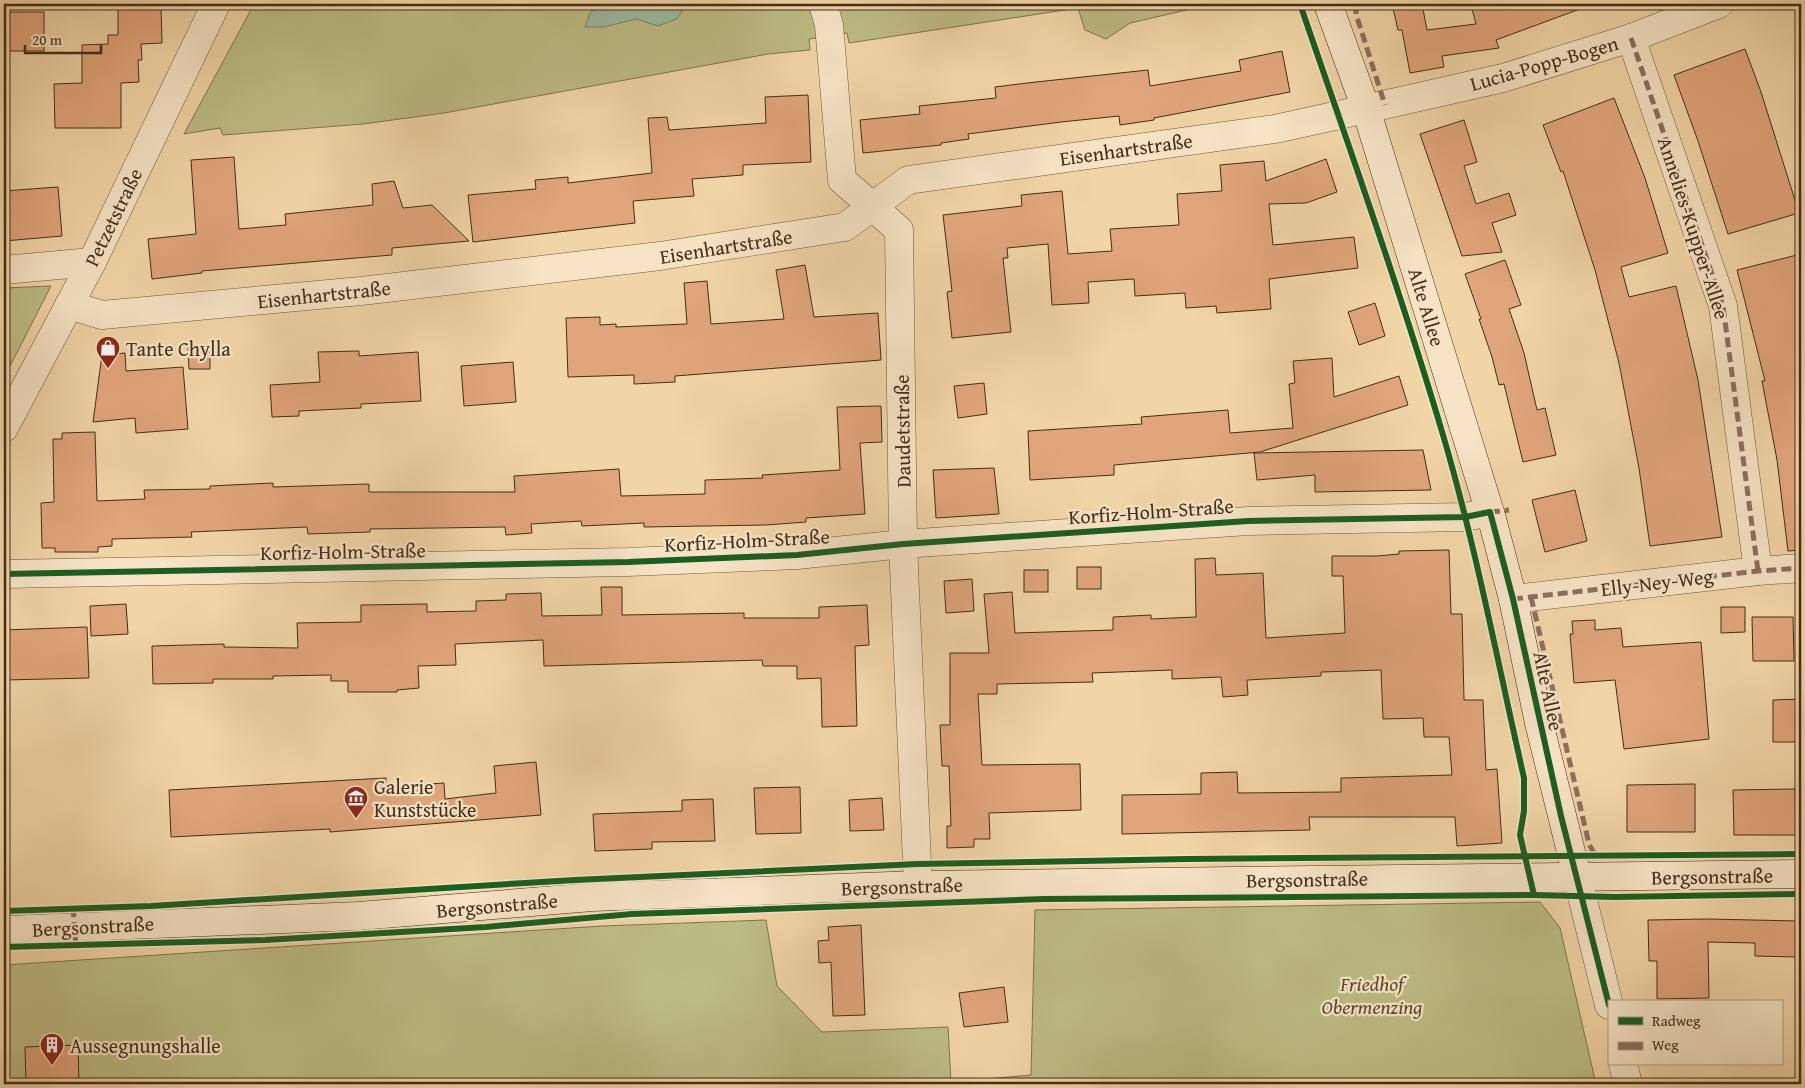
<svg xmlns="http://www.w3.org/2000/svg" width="1805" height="1088" font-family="'Gentium Book Plus',serif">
  <rect width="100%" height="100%" fill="#f2d5a7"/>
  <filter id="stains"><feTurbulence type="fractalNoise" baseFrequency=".004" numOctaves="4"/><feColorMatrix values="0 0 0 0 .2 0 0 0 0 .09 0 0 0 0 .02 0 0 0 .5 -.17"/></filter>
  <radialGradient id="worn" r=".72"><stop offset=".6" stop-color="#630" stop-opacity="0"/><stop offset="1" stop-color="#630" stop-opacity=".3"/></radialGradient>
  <g fill="#bdbc85" stroke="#807450">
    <path d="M254,4H426L428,7L436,4H1213L1130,23L1106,39L1085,30L1078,8L849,43L847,33L809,39L810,50L768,54L444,113L363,124L223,135L220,128L184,134Z"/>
    <path d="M51,286L4,378V288Z"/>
    <path d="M1540,902L1560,928L1596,1084H4V965L602,926L766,920L777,986L822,1032L948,1027L951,1082L1031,1075L1035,910Z"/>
  </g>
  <path fill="#9cb9a3" stroke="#79816d" d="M617,4H687L677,19L658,26L636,19L604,27H585L591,11Z"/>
  <g fill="#e1a57b" stroke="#442d1b">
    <path d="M1392,4H1422L1427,30L1476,24L1472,9L1493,4H1587L1588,6L1496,40L1499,48L1442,56L1444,67L1410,73L1402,30H1398Z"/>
    <path d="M161,5L162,43L141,44L142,60H138L139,82L121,83V128H55L54,84L82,83V45L108,44V35H118V6Z"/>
    <rect x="4" y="12" width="40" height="39"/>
    <path d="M1745,49L1761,92L1799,213L1728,234L1698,141L1674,75Z"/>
    <path d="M1282,51L1290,92L1154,118V120L1120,125L1119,116L1061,122L968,134L969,139L941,143V145L863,153L860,120L920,114L919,106L996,98L995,87L1027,83L1148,70L1150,86L1241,71L1239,60Z"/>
    <path d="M808,95L811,162L743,165V175L692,179L694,196L633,201L635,223L473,242L468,195L536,189L535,180L568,177V183L652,173L648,118L667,117L669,130L766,123L765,97Z"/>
    <path d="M1614,98L1645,178L1668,253L1621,267L1629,297L1676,286L1698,380L1722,537L1650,546L1639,468L1619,363L1595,270L1563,171L1561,172L1543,125Z"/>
    <path d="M1464,120L1477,162L1464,166L1476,204L1509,193L1516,215L1492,223L1502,252L1462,256L1420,134Z"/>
    <path d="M234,157L239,229L286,225L285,214L373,205L372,184L394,181L403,208L432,205L469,241L392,248V255L202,271V273L152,279L148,239L196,234L191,160Z"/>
    <path d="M1326,159L1337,192L1306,203L1269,204L1273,245L1354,237L1358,268L1269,279L1271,309L1217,313L1216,306L1186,308L1185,293L1135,296L1134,279L1088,282L1089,303L1052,305L1048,244L1007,248L1008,258H1003L1011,332L952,338L947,292L952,291L943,215L1022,206L1021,195L1062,191L1068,254L1112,251L1110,229L1179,225L1177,194L1222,191L1220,165L1264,161L1266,181Z"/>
    <path d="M58,187L62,236L4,241V191Z"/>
    <path d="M1801,254V550L1788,551L1777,460L1762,381H1765L1737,270Z"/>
    <path d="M1505,260L1521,305L1509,309L1524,353L1537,410L1545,408L1556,455L1523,462L1504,384L1499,385L1492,357L1479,319H1481L1465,274Z"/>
    <path d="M805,265L814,317L878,313L881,360L675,376V382L634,384V375L568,377L566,318L600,317V325L616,324V327L687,324L684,283L707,281L711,324L784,319L776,270Z"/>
    <path d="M1375,303L1385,336L1359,345L1348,312Z"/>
    <path d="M188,347H210V369H189Z"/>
    <path d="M359,351V356L418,352L421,401L361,404V408L299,411V416L272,417L270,385L320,382L318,352Z"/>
    <path d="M125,353L126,371L183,367L188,429L136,433L135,418L93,422L102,355Z"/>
    <path d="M1332,358L1334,397L1399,376L1408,405L1260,452L1114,465V475L1030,480L1028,431L1142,424L1141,417L1228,410L1230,433L1293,428L1289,384L1295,383L1293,361Z"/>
    <path d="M513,362L516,402L464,406L461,366Z"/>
    <path d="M984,383L987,414L958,418L954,386Z"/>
    <path d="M881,406L882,442L860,443L865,514L806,518V522L766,525L644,527V523L582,526L581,521L531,524L532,533L506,535L505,527L370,529V532L308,534L307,527L191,532L192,537L112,539V546L98,547V552H55V548H42L41,503L54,502L53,439H62V433L95,432L97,501L145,499L144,490L210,489V486L273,483V487L369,484V492H515L514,476L619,469L621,496L705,494V480L763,478L762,475L840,470L837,407Z"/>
    <path d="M1423,450L1431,490L1315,492V475L1257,480L1254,453Z"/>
    <path d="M994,468L999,514L936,518L933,470Z"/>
    <path d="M1575,490L1587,541L1545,552L1532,500Z"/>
    <path d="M1449,550L1451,614H1462L1464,700H1483L1486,770L1497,769L1502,843L1457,846L1455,817H1309L1310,830L1122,834V795L1201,794V773L1237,772L1238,793L1341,792V778L1452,775L1449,737H1424L1423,718L1383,719L1381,670L1321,672V676L1247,680L1248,695L1223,697L1221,677L1172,679V670L1092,673L1093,682L997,684V694H978L982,765L1080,764L1081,810L989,813L990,839H974V847L947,848V826H951L949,766H942L940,725H950V653H989L984,594L1012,592L1015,633L1113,630V617L1151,615V619L1196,617L1195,559L1215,558L1216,575L1263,573L1266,638L1345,633L1343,576H1332V556H1377L1399,554V551Z"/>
    <rect x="1077" y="567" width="24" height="22"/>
    <rect x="1024" y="570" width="24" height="22"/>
    <path d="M972,579L974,611L946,613L944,581Z"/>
    <path d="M601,587H622V615L744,613V618H819V607L867,605L869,645L855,646L857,726L822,727L821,678L797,679V666H763L762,660L544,666L543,640L455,644L456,665L418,666L419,688L397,690V692H348V681H331V675L273,676V679H213V683L153,684L152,646L224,644V647L298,648L297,623L361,622V605L427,604V612L476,611V601L506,600V594L541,593L542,616L602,615Z"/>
    <path d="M126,604L128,634L91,636L90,606Z"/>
    <path d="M1721,607H1745V632L1721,633Z"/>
    <path d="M1752,617H1793L1794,661H1753Z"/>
    <path d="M1595,620V630L1621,628L1623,647L1701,642L1709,739L1624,749L1615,680L1574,683L1570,634H1573L1572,621Z"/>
    <path d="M87,627L89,678L4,680V630Z"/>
    <path d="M1801,699V742H1773V700Z"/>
    <path d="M536,762L541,815L330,832V829L171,837L169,790L386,778V787L444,783L445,799L496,793L494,766Z"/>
    <path d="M1695,784V832H1627V785Z"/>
    <path d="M800,787L801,833L756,834L754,788Z"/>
    <path d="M1795,789L1796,835H1734L1733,790Z"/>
    <path d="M882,798L884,830L850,831L849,800Z"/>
    <path d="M713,799L715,841L652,842V849L595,851L593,814L682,811V800Z"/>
    <path d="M1708,919L1797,921V957L1755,956V943L1708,942L1709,998L1657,999V961H1649L1648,920Z"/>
    <path d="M861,925L865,1015L833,1016L831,962L819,963L818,941L829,940L828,927Z"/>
    <path d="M1004,987L1008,1022L964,1027L959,993Z"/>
    <path d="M78,1045L79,1084H26L25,1047Z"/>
  </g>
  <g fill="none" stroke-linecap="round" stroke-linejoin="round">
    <defs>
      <g id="street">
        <path d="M823,4L829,25L842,180L899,230L903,544L918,885"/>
        <path d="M1631,38L1723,306L1758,571"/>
        <path d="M4,270L92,262"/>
        <path d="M69,305L102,315L361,291L660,256L845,227L908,180L1275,129L1339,115L1503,78L1631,38L1719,4"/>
        <path d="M4,428L92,262L216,4"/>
        <path d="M4,574L628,562L797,555L903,544L1248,521L1465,517L1490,512"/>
        <path d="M1513,599L1758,571L1801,568"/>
        <path d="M1577,876L1609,1005"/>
        <path d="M1623,1064L1628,1084"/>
      </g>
      <g id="secondary">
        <path d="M1328,4L1366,109L1492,519L1513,599L1539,723L1577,876"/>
        <path d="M4,930L359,916L592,897L918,885L1801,874"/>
      </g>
    </defs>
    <use href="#street" stroke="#70573e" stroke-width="29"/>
    <use href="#secondary" stroke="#442d1b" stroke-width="29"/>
    <use href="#street" stroke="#f7e4c6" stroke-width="28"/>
    <use href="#secondary" stroke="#f7e4c6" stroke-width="28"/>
    <g stroke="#8d6e63" stroke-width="5" stroke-dasharray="10 5" stroke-linecap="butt">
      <path d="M1356,4V14L1385,105"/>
      <path d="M1631,38L1723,306L1758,571"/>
      <path d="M1490,512L1509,510"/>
      <path d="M1531,597L1589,844L1595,855"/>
      <path d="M1513,599L1758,571L1801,568"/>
      <path d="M73,907L76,947"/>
    </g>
    <defs>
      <g id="cycleway">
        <path d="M1300,4C1349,147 1400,290 1443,435C1476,547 1498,664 1524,778V811L1520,835L1534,895"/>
        <path d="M4,574L628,562L797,555L903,544L1248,521L1465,517L1490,512L1513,599L1561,816L1609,1005"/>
        <path d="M4,911L151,906L575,880L918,864L1187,859L1801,854"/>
        <path d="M4,947L265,940L486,927L632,914L1044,899L1534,895L1615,897L1801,894"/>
      </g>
    </defs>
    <use href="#cycleway" stroke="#f7e4c6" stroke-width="9"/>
    <use href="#cycleway" stroke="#1b5e20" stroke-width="6"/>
  </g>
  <defs>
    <symbol id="shop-pin" viewBox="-11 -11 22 30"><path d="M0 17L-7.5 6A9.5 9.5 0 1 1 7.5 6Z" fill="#8f2418" stroke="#f7e4c6"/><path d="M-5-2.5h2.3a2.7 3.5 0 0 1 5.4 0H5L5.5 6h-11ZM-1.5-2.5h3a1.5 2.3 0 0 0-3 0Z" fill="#fff"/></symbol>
    <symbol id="museum-pin" viewBox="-11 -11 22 30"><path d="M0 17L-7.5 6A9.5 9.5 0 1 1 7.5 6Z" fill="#8f2418" stroke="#f7e4c6"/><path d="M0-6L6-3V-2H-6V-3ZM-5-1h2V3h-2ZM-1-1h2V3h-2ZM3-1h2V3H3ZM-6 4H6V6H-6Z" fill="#fff"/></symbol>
    <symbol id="building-pin" viewBox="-11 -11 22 30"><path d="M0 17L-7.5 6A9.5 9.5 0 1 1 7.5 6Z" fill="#8f2418" stroke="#f7e4c6"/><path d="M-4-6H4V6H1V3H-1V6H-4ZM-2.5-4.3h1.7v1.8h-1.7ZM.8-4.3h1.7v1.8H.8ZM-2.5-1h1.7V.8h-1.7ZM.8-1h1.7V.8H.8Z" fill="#fff"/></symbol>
  </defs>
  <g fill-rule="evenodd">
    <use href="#shop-pin" x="94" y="334" width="28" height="38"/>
    <use href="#museum-pin" x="342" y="784" width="28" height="38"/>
    <use href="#building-pin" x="38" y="1031" width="28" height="38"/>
  </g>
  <g text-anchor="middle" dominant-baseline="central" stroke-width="4.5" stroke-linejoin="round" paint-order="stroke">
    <g font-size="20" fill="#442d1b" stroke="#f7e4c6">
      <text transform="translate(1544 63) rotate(-16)">Lucia-Popp-Bogen</text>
      <text transform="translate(1126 149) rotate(-8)">Eisenhartstraße</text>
      <text transform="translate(113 217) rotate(-64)">Petzetstraße</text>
      <text transform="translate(1694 228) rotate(72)">Annelies-Kupper-Allee</text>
      <text transform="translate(726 246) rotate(-9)">Eisenhartstraße</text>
      <text transform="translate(324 294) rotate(-6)">Eisenhartstraße</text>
      <text transform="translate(1427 307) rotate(73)">Alte Allee</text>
      <text transform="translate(902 431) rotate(-91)">Daudetstraße</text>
      <text transform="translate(1151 511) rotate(-4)">Korfiz-Holm-Straße</text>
      <text transform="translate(747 540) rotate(-3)">Korfiz-Holm-Straße</text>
      <text transform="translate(343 551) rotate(-1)">Korfiz-Holm-Straße</text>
      <text transform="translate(1657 582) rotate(-7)">Elly-Ney-Weg</text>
      <text transform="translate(1549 691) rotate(78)">Alte Allee</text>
      <text transform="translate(1712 876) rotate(-1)">Bergsonstraße</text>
      <text transform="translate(1307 879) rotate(-1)">Bergsonstraße</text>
      <text transform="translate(902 886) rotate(-2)">Bergsonstraße</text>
      <text transform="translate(497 905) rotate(-5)">Bergsonstraße</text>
      <text transform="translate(93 926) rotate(-3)">Bergsonstraße</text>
    </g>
    <g font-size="20" fill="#442d1b" stroke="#f7e4c6" text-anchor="start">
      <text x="126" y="348">Tante Chylla</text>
      <text x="374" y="786">Galerie<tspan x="374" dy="23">Kunststücke</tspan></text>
      <text x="70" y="1045">Aussegnungshalle</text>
    </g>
    <g font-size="20" font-style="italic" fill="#5c4a30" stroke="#f7e4c6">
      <text x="1372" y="983">Friedhof<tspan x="1372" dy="23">Obermenzing</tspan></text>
    </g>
  </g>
  <rect width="1805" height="1088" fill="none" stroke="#f2d5a7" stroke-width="20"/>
  <rect x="5" y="5" width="1795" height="1078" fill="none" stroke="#442d1b" stroke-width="2.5"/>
  <rect x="10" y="10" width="1785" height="1068" fill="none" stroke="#442d1b"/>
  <rect x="1608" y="1000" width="175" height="65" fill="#f7e4c6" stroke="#af9b82"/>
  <rect x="1618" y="1017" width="25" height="8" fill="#1b5e20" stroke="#af9b82"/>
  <text x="1652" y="1026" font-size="15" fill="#442d1b">Radweg</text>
  <rect x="1618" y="1042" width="25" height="8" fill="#8d6e63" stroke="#af9b82"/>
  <text x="1652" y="1050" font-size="15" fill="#442d1b">Weg</text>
  <path d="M25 45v8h76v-8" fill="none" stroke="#442d1b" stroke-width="2.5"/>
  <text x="32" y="45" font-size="15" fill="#442d1b" stroke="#f7e4c6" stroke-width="4" paint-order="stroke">20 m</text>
  <rect width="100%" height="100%" filter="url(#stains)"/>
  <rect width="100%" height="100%" fill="url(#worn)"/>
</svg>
